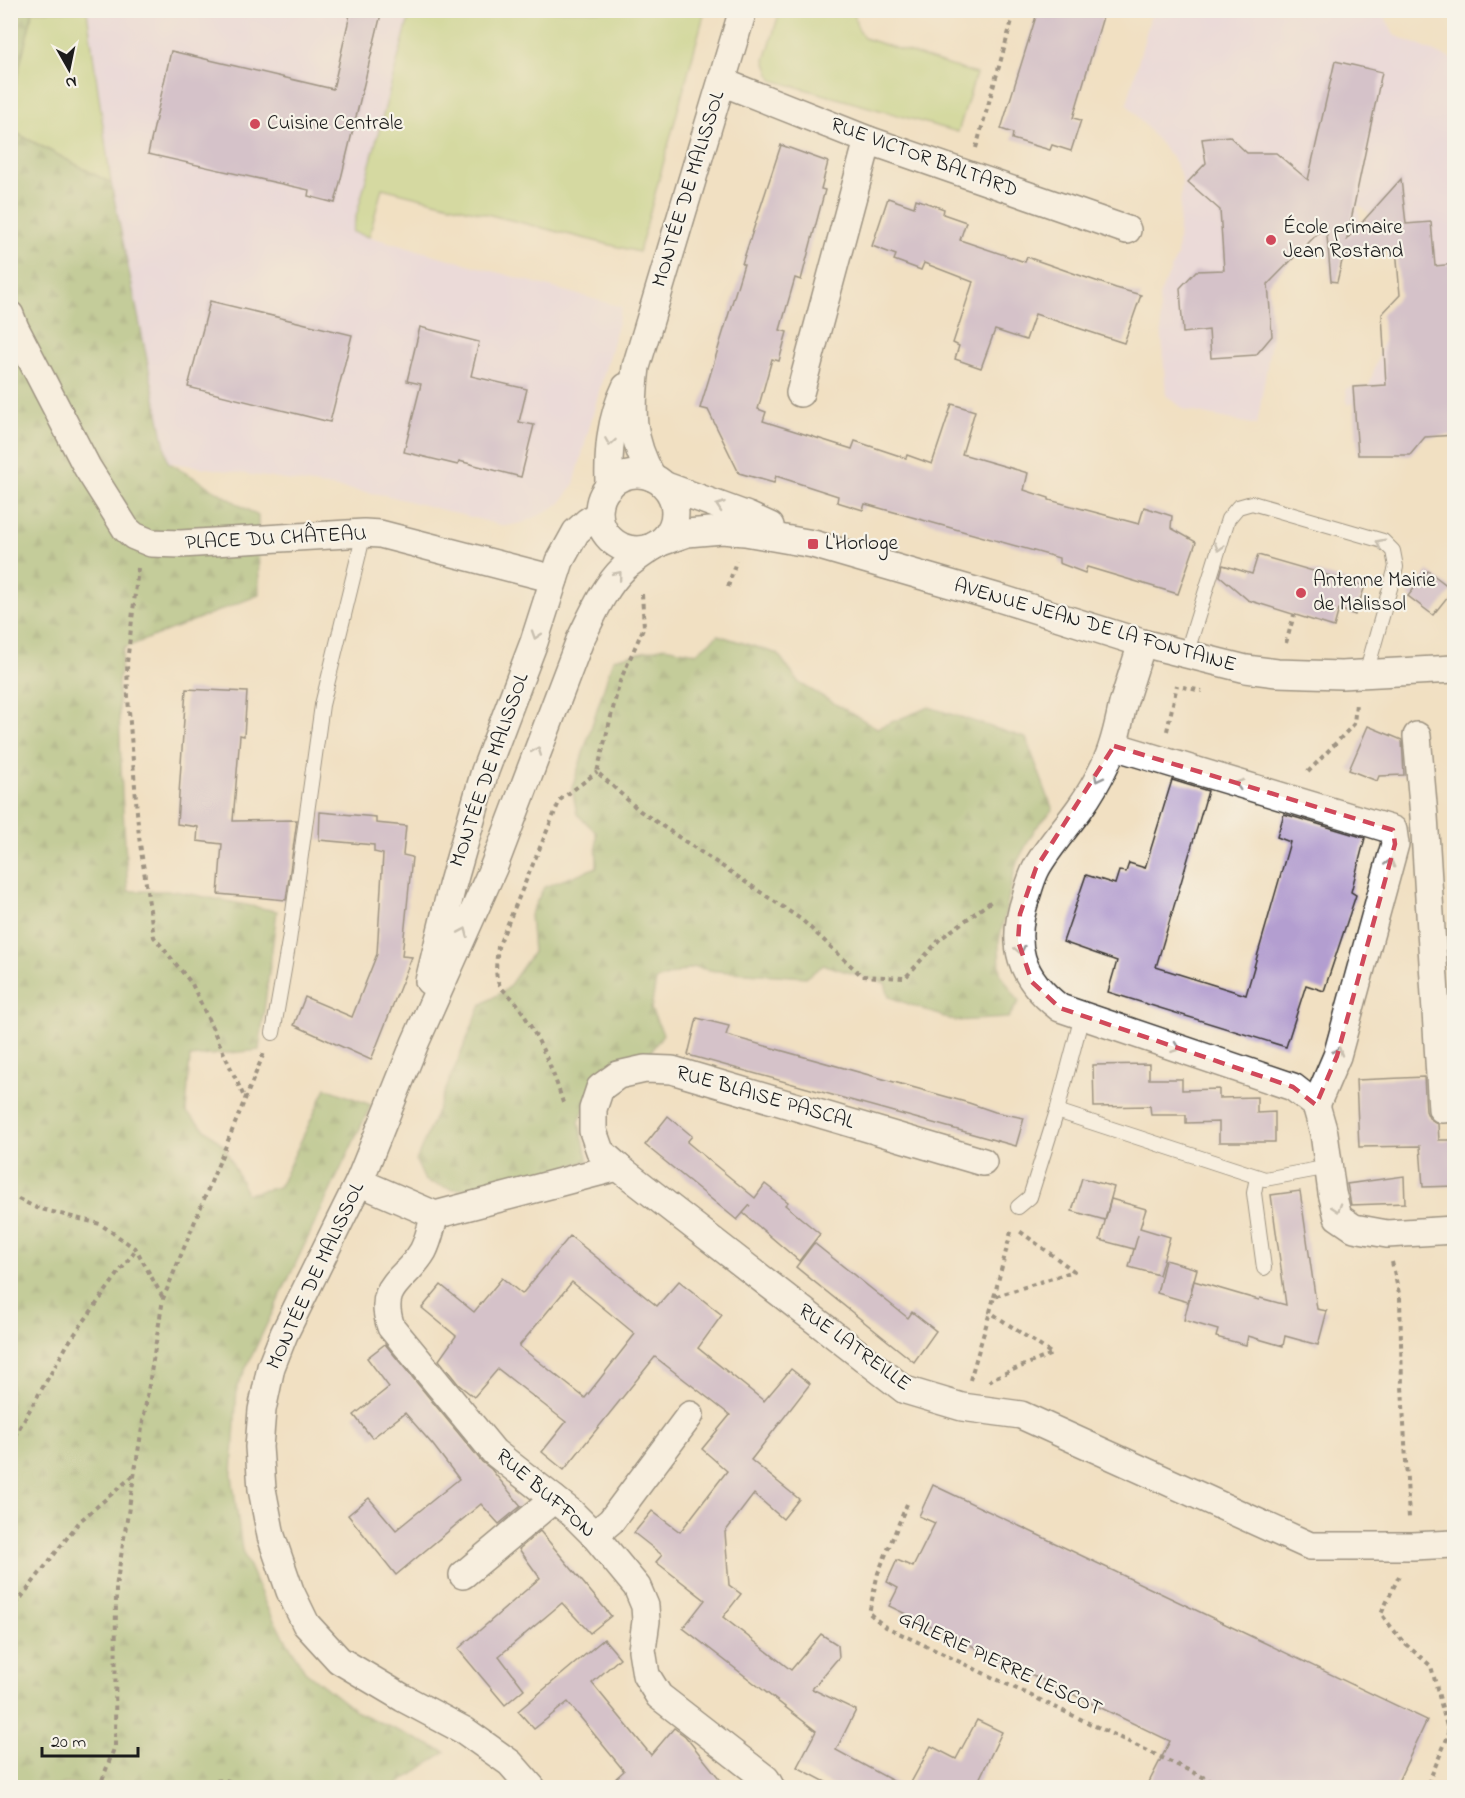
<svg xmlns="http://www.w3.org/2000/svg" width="1465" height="1798" font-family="'Indie Flower',sans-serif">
  <defs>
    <pattern id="forest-firs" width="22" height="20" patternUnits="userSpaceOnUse" patternTransform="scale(1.5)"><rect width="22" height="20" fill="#8eb368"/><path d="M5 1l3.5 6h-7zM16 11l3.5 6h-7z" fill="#739155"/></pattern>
  </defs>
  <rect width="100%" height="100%" fill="#f7f3e8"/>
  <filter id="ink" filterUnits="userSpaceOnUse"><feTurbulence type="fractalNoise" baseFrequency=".0167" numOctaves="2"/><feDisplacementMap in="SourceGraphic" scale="12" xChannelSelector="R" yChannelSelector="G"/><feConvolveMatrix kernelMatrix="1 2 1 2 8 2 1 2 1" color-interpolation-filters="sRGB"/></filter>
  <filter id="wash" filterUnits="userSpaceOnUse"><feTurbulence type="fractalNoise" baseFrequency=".008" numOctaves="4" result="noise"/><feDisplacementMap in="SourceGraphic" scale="24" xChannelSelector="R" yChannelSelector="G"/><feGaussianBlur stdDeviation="1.35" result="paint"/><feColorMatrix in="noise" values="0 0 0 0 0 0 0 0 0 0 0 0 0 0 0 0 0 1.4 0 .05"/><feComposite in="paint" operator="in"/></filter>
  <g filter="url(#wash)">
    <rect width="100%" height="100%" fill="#f1e0c2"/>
    <g fill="#e4d3f1">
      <path d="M87,11H411L352,232L622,307L574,484L561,503L538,516L522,523L505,526L385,495L168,462L111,183Z"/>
      <path d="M1152,11H1382L1394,35L1454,60V438L1451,435L1425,437L1410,455H1358L1354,403L1347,405L1346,388L1369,386L1383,341L1382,314L1400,295L1395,233L1357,204L1367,253L1329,259L1328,248L1302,250L1268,284L1272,336L1257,425L1185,410L1166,395L1159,296L1177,256L1182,178L1174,160L1127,104Z"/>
    </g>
    <g fill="#b3d178" stroke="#68764a" stroke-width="1.5">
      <path d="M411,10L705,11L639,252L382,188L369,237L352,232Z"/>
      <path d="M33,11H87L111,183L11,130V102Z"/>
      <path d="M780,11H855C854,21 858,30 864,38L976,74L958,132L772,80L765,60Z"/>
    </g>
    <g fill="url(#forest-firs)" stroke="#556842" stroke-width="1.5">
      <path d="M11,10L33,11L11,102L10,11Z"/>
      <path d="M10,130L111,183L168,462L258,516L259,595L124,648L118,683L122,793L128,891H175L277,911L259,1050L190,1057L186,1112L224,1146L247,1194L279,1187L326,1088L371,1105L237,1387L232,1475L242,1550L269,1612L305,1671L357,1712L445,1752L394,1787L154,1788L62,1784L60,1787H11Z"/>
      <path d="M718,635L778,654L799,683L877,728L929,707L1026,738L1053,810L1035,829L1016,864L999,941L1000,973L1019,1002L1008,1018L955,1021L889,997L885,983L824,965L806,977L715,971L694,967L656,980L651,1009L663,1034L644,1062L590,1094L579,1122L588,1161L478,1189H451L425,1181L416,1161L481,1005L507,989L533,952L530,915L544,887L597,867L596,832L577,814L572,788L613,659L664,647L696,653Z"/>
    </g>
    <g id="blocks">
      <g fill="#b39ed0" fill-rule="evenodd">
        <path d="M351,10H382L335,203L308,196L309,190L148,154L171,51L333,89Z"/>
        <path d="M1038,10H1105L1073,118L1081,120L1071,151L1052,145L1050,150L1012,139L1013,133L1001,129Z"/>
        <path d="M1335,61L1382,72L1347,239L1401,179L1406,224L1431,222L1435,266L1455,264V435L1425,437L1410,455H1358L1353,387L1386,385L1382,314L1400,295L1396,248L1343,257L1337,282L1331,281L1326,225L1268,284L1272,336L1256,355L1211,358L1209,330L1183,333L1180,288L1196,271L1224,270L1220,210L1188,182L1206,163L1202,139L1229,136L1247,153H1276L1308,180Z"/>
        <path d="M781,145L828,162L821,189L825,190L801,280L795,278L780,330L787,332L779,361L772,359L758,409L766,412L763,421L852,449L855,441L906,458L907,455L932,464L952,404L975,411L962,454L1028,473L1024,490L1049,498V500L1139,524L1144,507L1172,516L1171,528L1196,542L1178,594L1087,567L1085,573L1059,563V558L865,504L863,510L837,502L838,496L776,476L774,483L739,473L708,410L700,408L744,264H742Z"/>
        <path d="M888,198L914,207L916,199L944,209L943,214L966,222L960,240L1025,262L1027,257L1116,288L1141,295L1124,343L1035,314L1026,340L995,330L981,368L955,359L959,346L953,343L973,282L924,263L921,270L894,260L896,255L872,246Z"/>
        <path d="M210,301L352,335L330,422L188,387Z"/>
        <path d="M420,327L479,342L471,376L527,389L519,422L534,425L521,477L459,461L458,465L404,452L421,384L407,381Z"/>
        <path d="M1258,555L1365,586L1355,615L1339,609L1334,627L1248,600L1220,576L1223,565L1252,574Z"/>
        <path d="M1428,571L1453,590L1433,615L1408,596Z"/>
        <path d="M186,689L247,692L244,736L240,735L233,821L297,820L286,900L218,894L222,844L197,841L198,827L177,824Z"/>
        <path d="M1368,726L1402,740L1404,775L1379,776L1377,781L1349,770Z"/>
        <path d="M1172,780L1208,791L1156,967L1246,995L1290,842L1277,837L1284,814L1365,838L1351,892L1356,895L1324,991L1306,985L1286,1047L1108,992L1117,961L1063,942L1086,875L1115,884L1119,871L1126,872L1129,863L1145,868Z"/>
        <path d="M320,812L376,817V823L406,826L403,855L412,857L402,956L412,957L371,1060L294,1025L305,997L352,1017L377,954L383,854L374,852V845L319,840Z"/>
        <path d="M697,1018L729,1026L726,1035L969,1103L995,1112L1024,1118L1016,1146L688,1055Z"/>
        <path d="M1149,1064V1079H1182V1090L1219,1089V1098L1257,1097V1113L1275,1112V1142H1219V1122L1186,1123V1115H1151L1150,1106L1094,1107L1093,1065Z"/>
        <path d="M1424,1077L1426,1111L1429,1118L1438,1124L1439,1140H1455V1186L1423,1187L1420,1146L1359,1147L1356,1080Z"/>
        <path d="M668,1116L692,1136L687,1142L755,1198L765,1184L788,1202L785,1205L820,1234L799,1261L743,1213L750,1205L737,1220L645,1145Z"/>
        <path d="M1404,1176L1405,1203L1351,1205L1347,1184Z"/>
        <path d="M1082,1178L1114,1187L1105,1220L1072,1211Z"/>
        <path d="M1300,1191L1317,1309L1327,1311L1318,1345L1285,1336L1283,1346L1248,1336L1246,1345L1216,1337L1218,1330L1184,1320L1194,1281L1259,1300L1260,1298L1286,1305L1271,1195Z"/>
        <path d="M1111,1199L1146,1209L1140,1228L1170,1237L1159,1275L1129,1267L1138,1235L1134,1249L1100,1240Z"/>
        <path d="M570,1236L657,1306L679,1281L722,1315L698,1348L764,1401L791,1369L810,1384L751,1460L799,1499L783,1519L754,1494L725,1532L729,1585L741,1594L723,1617L791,1670L821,1634L838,1645L839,1657L812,1689L856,1710L836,1750L906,1788H837L797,1767L816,1731L683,1628L705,1600L656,1562L662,1555L634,1533L652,1511L680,1532L727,1471L702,1449L730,1415L655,1357L564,1470L542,1452L566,1422L498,1369L474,1397L459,1385L439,1360L456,1336L422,1308L441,1285L474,1312L502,1278L522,1294ZM572,1282L635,1334L585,1398L519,1346Z"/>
        <path d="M814,1243L908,1318L912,1312L936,1331L914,1362L796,1267Z"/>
        <path d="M1165,1260L1197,1269L1188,1302L1157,1293Z"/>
        <path d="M385,1344L482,1462L491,1469L521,1506L499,1524L481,1504L396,1575L348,1515L369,1498L396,1530L459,1479L433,1445L405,1413L372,1438L354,1415L389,1387L367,1358Z"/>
        <path d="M933,1485L1427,1720L1395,1788H1146L1170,1741L889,1606L898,1588L887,1582L897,1560L913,1567L935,1523L919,1516Z"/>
        <path d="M540,1531L611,1616L590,1633L562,1603L499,1656L524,1689L505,1705L458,1649L540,1578L519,1549Z"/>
        <path d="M604,1639L620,1658L592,1683L651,1755L674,1728L685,1736L727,1788H605L624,1771L568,1702L534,1729L518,1711Z"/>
        <path d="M977,1720L1002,1732L975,1788H908L931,1746L956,1759Z"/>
      </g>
    </g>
  </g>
  <g filter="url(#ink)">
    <use href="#blocks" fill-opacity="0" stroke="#3c3935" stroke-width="1.5"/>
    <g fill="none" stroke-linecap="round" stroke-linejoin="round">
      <defs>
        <g id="service">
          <path d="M1186,655L1228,519L1238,507L1252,503L1383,541L1393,551L1396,567L1366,673"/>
          <path d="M1082,1016L1057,1111L1265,1179L1329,1167"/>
          <path d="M273,1033L289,941L322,705L364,533"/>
          <path d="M1257,1177L1254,1193L1264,1268"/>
          <path d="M1018,1207L1030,1197L1057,1111"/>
        </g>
        <g id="minor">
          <path d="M722,82L868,140L1127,230"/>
          <path d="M10,315L15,328L87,467L126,529L134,536L151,543L181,544L364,533L380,534L554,579"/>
          <path d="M800,393L868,140"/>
          <circle cx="637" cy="512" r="38"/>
          <path d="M652,477C630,438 631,410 636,367L743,10"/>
          <path d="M666,486L748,516L770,526"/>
          <path d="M609,487C608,451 610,420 626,387"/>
          <path d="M661,542L687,533L722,530L745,532L813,544L999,598L1142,643L1246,669L1277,673L1341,675L1454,669"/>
          <path d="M1142,643C1136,663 1129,684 1123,704C1118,725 1115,745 1105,765C1098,780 1090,794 1080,808C1066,828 1049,846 1037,867C1032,876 1029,887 1026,897C1010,944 1020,978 1060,1008L1293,1087L1316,1105L1324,1133L1332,1193L1338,1217L1354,1228L1387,1234L1454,1230"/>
          <path d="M1417,736L1424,816L1442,1109L1454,1108"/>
          <path d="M1114,746L1393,830L1395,844L1337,1056L1316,1105"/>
          <path d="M429,981L452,886L485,771L534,642L560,561L576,532L587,522L599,514"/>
          <path d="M983,1162L672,1070L645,1069L618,1075L600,1088L593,1109V1131L600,1151L618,1167L905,1390L962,1407L1021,1415L1310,1546H1413L1454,1544"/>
          <path d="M359,1182L435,1215L618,1167"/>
          <path d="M435,1215C431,1226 429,1240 423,1251C405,1282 376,1284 391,1327L494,1452L572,1513L594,1535L637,1587L645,1606L646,1621L642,1650L646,1675L659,1696L766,1779L771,1788"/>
          <path d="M594,1535L611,1521L690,1415"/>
          <path d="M463,1575L554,1499"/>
          <path d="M532,1788L510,1763L465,1731L403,1698L339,1660L306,1624L290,1591L271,1536L262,1489L259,1447L262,1410L271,1367L284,1334L359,1182L415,1043L494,866L580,640C592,616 604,587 624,568C633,560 644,553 654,546"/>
        </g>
      </defs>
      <use href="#service" stroke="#3c3935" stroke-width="16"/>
      <use href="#minor" stroke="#3c3935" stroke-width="30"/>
      <g stroke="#3c3935" stroke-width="4" stroke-dasharray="4.5 4.5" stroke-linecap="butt">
        <path d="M976,148L1015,10"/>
        <path d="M138,568L127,663L128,698L139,837L154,937L192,984L245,1099"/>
        <path d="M728,587L736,561"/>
        <path d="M642,594L644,627L620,681L597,772L640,811L802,920L862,976L905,978L940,939L993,900"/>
        <path d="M1286,643L1294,615"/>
        <path d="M1183,687L1202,691"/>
        <path d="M1167,731L1177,685"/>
        <path d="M1308,772L1354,724L1356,703"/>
        <path d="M563,1103C553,1068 537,1035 518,1005C513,997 503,992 499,984C494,974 497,958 498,947L560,800L597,772"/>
        <path d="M10,1195L37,1208L100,1224L136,1249L163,1298"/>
        <path d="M1392,1262L1400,1298L1402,1386L1409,1518"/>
        <path d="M994,1297L1012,1228"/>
        <path d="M970,1380L990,1312"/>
        <path d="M989,1382L993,1378L1052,1354L990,1312L994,1297L1074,1271L1018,1230"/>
        <path d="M10,1444L69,1342L136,1249"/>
        <path d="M907,1504L878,1573L869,1613L884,1626L1226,1788"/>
        <path d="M1399,1576L1381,1614L1404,1643L1431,1666L1449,1734L1426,1788"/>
        <path d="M10,1612L80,1521L134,1475"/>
        <path d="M99,1788L115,1746L116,1587L163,1299L264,1053"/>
        <path d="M145,1788L225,1780L256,1788"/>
      </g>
      <use href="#service" stroke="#fff" stroke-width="14"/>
      <use href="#minor" stroke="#fff" stroke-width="27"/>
    </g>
    <defs><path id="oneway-chevron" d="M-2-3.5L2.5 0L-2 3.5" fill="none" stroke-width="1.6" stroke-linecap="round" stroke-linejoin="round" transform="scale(1.5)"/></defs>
    <g stroke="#999">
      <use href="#oneway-chevron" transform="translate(610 442) rotate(99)"/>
      <use href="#oneway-chevron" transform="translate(720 506) rotate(-161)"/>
      <use href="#oneway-chevron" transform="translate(1380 543) rotate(-152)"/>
      <use href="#oneway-chevron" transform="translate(1219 547) rotate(106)"/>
      <use href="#oneway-chevron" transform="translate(618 575) rotate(-50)"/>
      <use href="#oneway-chevron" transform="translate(536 635) rotate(108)"/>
      <use href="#oneway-chevron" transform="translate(537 751) rotate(-70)"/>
      <use href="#oneway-chevron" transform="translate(1098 778) rotate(117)"/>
      <use href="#oneway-chevron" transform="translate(1239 784) rotate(-163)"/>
      <use href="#oneway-chevron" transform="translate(1390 863) rotate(-75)"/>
      <use href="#oneway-chevron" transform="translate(464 932) rotate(-66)"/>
      <use href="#oneway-chevron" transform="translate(1020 950) rotate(79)"/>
      <use href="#oneway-chevron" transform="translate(1176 1048) rotate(19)"/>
      <use href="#oneway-chevron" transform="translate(1338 1051) rotate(-72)"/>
      <use href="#oneway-chevron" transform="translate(1337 1208) rotate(73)"/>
    </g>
  </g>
  <path d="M0 0H1465V1798H0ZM1114,746L1393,830L1395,844L1337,1056L1316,1105L1293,1087L1060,1008L1032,982L1018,941L1020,914L1036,868Z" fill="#f1e0c2" fill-opacity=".55" fill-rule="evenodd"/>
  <path fill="none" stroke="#d1495b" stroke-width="4.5" stroke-dasharray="12 8" stroke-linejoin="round" d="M1114,746L1393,830L1395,844L1337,1056L1316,1105L1293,1087L1060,1008L1032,982L1018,941L1020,914L1036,868Z"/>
  <g fill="#d1495b" stroke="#f7f3e8" stroke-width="2">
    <circle cx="255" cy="124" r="6"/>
    <circle cx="1271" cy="240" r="6"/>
    <rect x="807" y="538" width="12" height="12" rx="3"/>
    <circle cx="1301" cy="593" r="6"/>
  </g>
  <g text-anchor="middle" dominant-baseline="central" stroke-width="4.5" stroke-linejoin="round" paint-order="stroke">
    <g font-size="21" fill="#1c1c1c" stroke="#f7f3e8" text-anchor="start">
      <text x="267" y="124">Cuisine Centrale</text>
      <text x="1283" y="228">École primaire<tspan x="1283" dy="24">Jean Rostand</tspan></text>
      <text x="825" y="544">L'Horloge</text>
      <text x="1313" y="581">Antenne Mairie<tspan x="1313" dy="24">de Malissol</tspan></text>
    </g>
    <g font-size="21" fill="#1c1c1c" stroke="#f7f3e8">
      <text transform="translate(924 158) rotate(20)">RUE VICTOR BALTARD</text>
      <text transform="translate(689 189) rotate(-73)">MONTÉE DE MALISSOL</text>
      <text transform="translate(276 539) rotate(-3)">PLACE DU CHÂTEAU</text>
      <text transform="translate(1095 626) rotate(16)">AVENUE JEAN DE LA FONTAINE</text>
      <text transform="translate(490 770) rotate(-71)">MONTÉE DE MALISSOL</text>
      <text transform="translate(765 1098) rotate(16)">RUE BLAISE PASCAL</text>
      <text transform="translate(316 1276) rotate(-65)">MONTÉE DE MALISSOL</text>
      <text transform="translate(854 1348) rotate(36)">RUE LATREILLE</text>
      <text transform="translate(545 1494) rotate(41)">RUE BUFFON</text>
      <text transform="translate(1000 1664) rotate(25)">GALERIE PIERRE LESCOT</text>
    </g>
  </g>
  <rect width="1465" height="1798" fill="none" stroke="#f7f3e8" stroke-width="36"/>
  <g transform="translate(69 69) rotate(171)" stroke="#f7f3e8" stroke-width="4.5" paint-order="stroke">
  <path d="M0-4.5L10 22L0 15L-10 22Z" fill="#1c1c1c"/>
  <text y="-9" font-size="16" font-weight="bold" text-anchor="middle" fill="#1c1c1c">N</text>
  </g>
  <path d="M42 1747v9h96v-9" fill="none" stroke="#1c1c1c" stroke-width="3"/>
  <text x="51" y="1747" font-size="18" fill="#1c1c1c" stroke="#f7f3e8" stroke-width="4.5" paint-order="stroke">20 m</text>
</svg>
